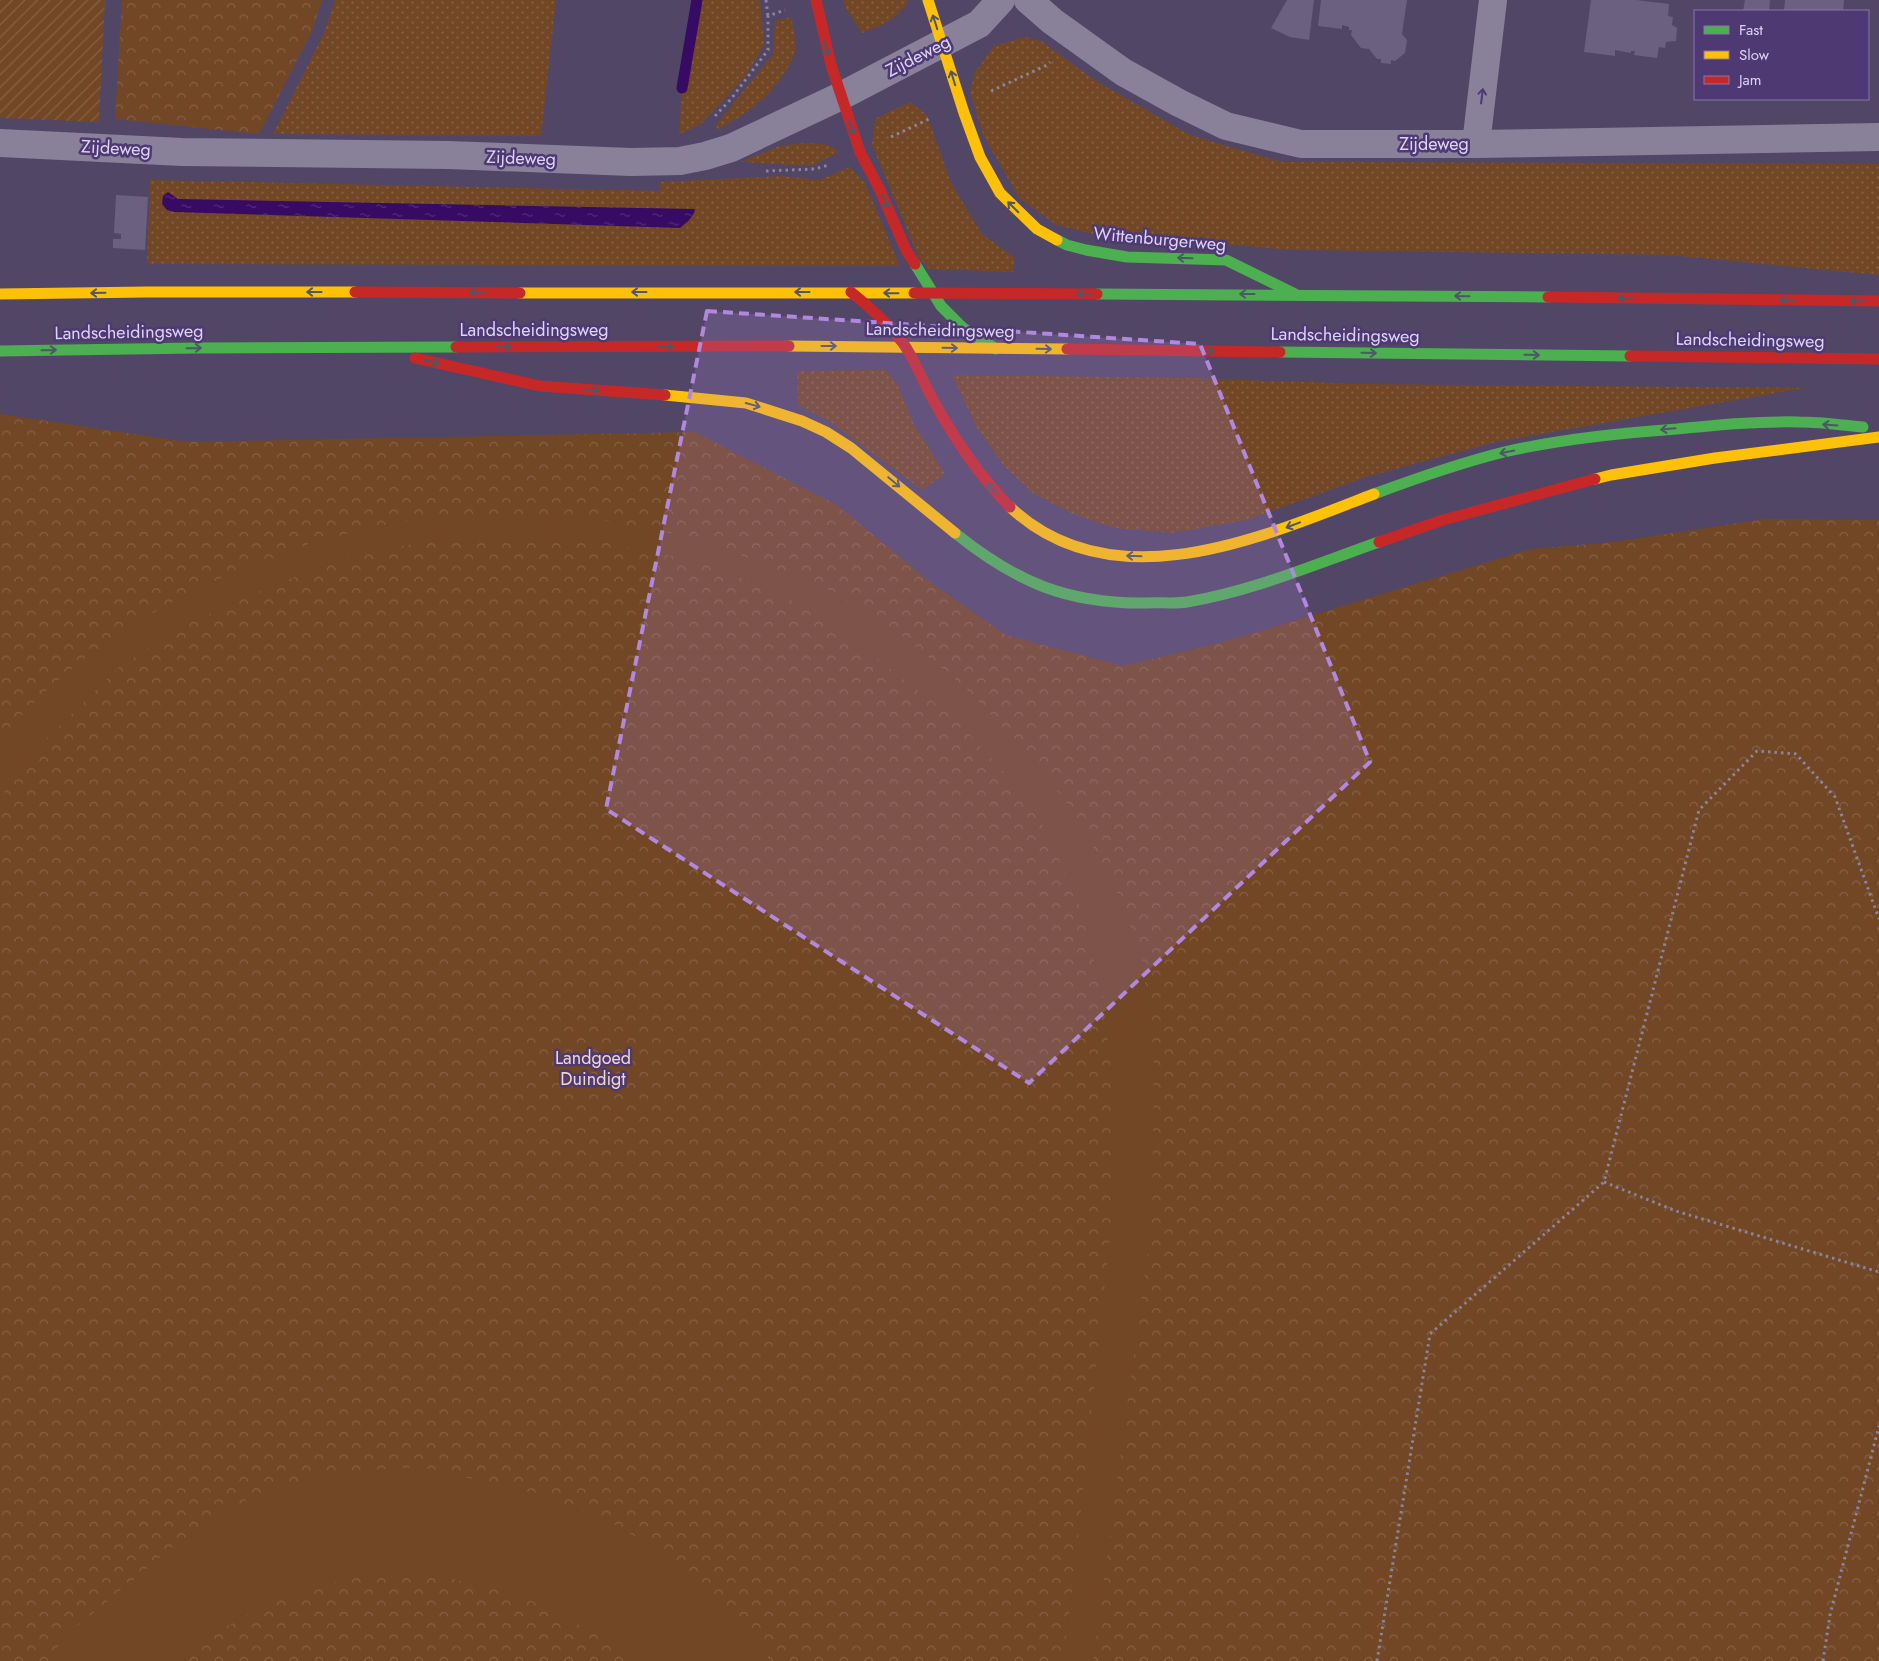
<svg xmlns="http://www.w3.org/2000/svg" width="1879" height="1661" font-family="Jost,sans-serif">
  <defs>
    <pattern id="grass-dots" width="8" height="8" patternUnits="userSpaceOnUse" patternTransform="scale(1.25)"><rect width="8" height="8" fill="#724726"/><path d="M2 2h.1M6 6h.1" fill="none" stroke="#866146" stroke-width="1.8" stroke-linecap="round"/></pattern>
    <pattern id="forest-crowns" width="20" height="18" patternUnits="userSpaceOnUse" patternTransform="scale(1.25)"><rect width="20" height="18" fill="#724726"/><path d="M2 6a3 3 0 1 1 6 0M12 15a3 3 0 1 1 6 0" fill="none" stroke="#866146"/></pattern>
    <pattern id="garden-furrows" width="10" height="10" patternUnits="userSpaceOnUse" patternTransform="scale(1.25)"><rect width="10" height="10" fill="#724726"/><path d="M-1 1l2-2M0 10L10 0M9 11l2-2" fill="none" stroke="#866146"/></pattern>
    <pattern id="water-ripples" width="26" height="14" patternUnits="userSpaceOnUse" patternTransform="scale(1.25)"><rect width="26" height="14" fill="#370a64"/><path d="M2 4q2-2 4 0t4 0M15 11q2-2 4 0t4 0" fill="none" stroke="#542d7b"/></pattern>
  </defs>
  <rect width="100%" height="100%" fill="#524666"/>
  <g fill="url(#grass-dots)">
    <path d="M335,0H556L541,136L273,134L323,35Z"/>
    <path d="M697,0H760L764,45L745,77L700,125L679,134L682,88Z"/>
    <path d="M843,0H908V2C894,21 883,25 862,33L845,7Z"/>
    <path d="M791,17C793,27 797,40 795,51C794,57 790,64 787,69C770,97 747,114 718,129L715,126L773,54L775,21Z"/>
    <path d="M1025,37L1041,41L1096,81L1190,135L1282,162L1879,164V275L1669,255L1290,250L1110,234V238L1056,225L1019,198L983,135L970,92L975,72L994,46Z"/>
    <path d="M910,102L927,115L951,183L982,234L1015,258L1013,272L929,269L919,258L872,145L875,119Z"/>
    <path d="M800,143C815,143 829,142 839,152L811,166L741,162L779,146Z"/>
    <path d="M850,167L865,183L900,266L147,264L150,180L659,191L661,182L782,176L819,180Z"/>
    <path d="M885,370L898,385L913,423L945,474L922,490L832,423L798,405L797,371Z"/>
    <path d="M952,375L1190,378L1361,384L1804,388L1496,442L1366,477L1247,520L1173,533L1114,528L1071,513L1034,494L1004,466L977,428Z"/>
  </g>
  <g fill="url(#forest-crowns)">
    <path d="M122,0H322L312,31L259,134L115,119Z"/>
    <path d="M0,414L187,442L695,432L837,505L934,585L1006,635L1123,666L1227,641L1531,549L1614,542L1765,519L1879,520V1661H0Z"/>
  </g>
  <path fill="url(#garden-furrows)" d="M0,0H105L99,122L0,118Z"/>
  <g fill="#724726">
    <path d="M431,515L544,516L585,517L700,539L831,591L905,638L960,683L1019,744L1071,808L1115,886L1142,958L1154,1055L1152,1220L1093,1661H1063L1073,1586L1112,1216L1111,1071L1103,997L1082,912L1046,830L1020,790L950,713L921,693L843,632L779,593L700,562L604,542L514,539L419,543L368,552L318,568L238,600L170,633L118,668L44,741L12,777L0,800V737L43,694L81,661L134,624L199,587L316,541Z"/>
    <path d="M421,1467L529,1492L603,1518L683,1564L752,1633L770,1661H638L594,1633L541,1604L498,1590L449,1578L352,1576L271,1603L212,1634L182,1661H49L64,1637L179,1542L251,1497L327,1473Z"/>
  </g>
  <path fill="url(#water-ripples)" d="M168,192L178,199L695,209C694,217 686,223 680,228L174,212L167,210L162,204L163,196Z"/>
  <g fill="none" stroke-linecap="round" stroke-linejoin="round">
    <path stroke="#370a64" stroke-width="11" d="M682,88L697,0"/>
  </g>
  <g fill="#6c6080">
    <path d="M1287,0H1314L1309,40L1290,37L1271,28Z"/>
    <path d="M1321,0H1407L1402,34L1407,40L1405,53L1395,61L1391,60V64L1381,63V59H1377L1369,49L1361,48L1351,35L1352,30H1349V27L1342,25V29L1318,26Z"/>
    <path d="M1591,0H1636L1669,4L1668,16L1673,17L1672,25L1677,28L1676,41L1666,42L1665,48L1659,47L1657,58L1634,55L1635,51H1631V53L1615,50V56L1584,52Z"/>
    <path d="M1745,0H1770L1769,11H1743Z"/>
    <path d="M1785,0H1844L1843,11H1784Z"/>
    <path d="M116,195L148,197L145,250L113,248V239H121V234L114,233Z"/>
  </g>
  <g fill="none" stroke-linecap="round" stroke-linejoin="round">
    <g stroke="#8c849b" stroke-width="3" stroke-dasharray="2.5 4" stroke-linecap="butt">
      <path d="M766,0L768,16"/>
      <path d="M991,91L1047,65L1050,62"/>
      <path d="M715,116L731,99L768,50V16L785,10"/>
      <path d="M891,137L931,118"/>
      <path d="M766,171L814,169L829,165"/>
      <path d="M1604,1182L1676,1211L1879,1272"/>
      <path d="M1377,1661L1430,1334L1604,1182L1699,810L1757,751L1796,754L1835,797L1879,919"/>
      <path d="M1823,1661L1830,1615L1879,1426"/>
    </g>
    <g stroke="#89819a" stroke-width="28">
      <path d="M1028,0L1052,21L1123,72L1179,103L1226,126L1301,144H1476L1879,137"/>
      <path d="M0,143L182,152L448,155L631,162L680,161L705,156L731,148L841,96L979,24L1001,0"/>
      <path d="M1476,144L1493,0"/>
    </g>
    <g stroke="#4caf50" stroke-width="11">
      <path d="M1057,240L1067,245L1086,250L1127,257L1226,260L1295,294"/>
      <path d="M915,264L941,306L963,328L996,349"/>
      <path d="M1097,294L1548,297"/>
      <path d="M0,351L197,348L456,347"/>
      <path d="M1280,352L1630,356"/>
      <path d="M1374,494C1417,478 1460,463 1504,452C1561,439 1619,433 1677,429C1718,425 1758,421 1799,422C1820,422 1842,425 1863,427"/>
      <path d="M955,533C1016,582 1067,604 1146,603C1159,602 1174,604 1187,602C1253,591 1316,564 1379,542"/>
    </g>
    <g stroke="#ffc107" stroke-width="11">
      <path d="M928,0L964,113L980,157L1000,193L1037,229L1057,240"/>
      <path d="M520,293H914"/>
      <path d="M0,294L147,292H355"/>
      <path d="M789,346L1067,349"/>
      <path d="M665,395L746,403L802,421L826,432L851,448L955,533"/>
      <path d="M1595,479L1611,475L1715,458L1879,437"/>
      <path d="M1010,507C1113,604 1262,537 1374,494"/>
    </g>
    <g stroke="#c62828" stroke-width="11">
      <path d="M816,0L831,65L860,152L879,188L906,250L915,264"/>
      <path d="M355,292L520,293"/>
      <path d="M851,292C870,307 888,324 903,343C915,360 922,380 932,398C954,438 978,475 1010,507"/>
      <path d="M914,293L1097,294"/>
      <path d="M1548,297L1879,301"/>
      <path d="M456,347L789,346"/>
      <path d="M1067,349L1280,352"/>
      <path d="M1630,356L1879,359"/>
      <path d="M415,358L540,386L665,395"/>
      <path d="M1379,542L1443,520L1595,479"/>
    </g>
  </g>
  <defs><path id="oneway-shaft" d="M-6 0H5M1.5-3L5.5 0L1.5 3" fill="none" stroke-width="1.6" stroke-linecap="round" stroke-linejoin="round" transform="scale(1.25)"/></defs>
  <g stroke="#4e566a">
    <use href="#oneway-shaft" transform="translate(935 22) rotate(-108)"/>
    <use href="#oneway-shaft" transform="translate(826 48) rotate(76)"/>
    <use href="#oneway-shaft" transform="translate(953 78) rotate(-107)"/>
    <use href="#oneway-shaft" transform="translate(851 127) rotate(71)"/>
    <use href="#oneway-shaft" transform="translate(885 201) rotate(66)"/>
    <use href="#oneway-shaft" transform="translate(1013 207) rotate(-135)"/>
    <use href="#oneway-shaft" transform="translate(1185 258) rotate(-178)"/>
    <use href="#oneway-shaft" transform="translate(314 292) rotate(-180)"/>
    <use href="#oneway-shaft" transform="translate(477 292) rotate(-180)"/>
    <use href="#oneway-shaft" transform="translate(639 292) rotate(-180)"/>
    <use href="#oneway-shaft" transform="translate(802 292) rotate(-180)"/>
    <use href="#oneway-shaft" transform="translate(98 293) rotate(179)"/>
    <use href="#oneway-shaft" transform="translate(891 293) rotate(-179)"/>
    <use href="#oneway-shaft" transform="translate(1084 294) rotate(-180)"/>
    <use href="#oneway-shaft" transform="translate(1247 294) rotate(180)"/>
    <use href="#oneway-shaft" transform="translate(1462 296) rotate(-179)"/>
    <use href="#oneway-shaft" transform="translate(1625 298) rotate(-179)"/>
    <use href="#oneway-shaft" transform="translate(1787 300) rotate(-179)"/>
    <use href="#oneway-shaft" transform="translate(1857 301) rotate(-180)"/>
    <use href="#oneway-shaft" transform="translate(829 346)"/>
    <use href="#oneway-shaft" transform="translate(504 347)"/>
    <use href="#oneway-shaft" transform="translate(666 347)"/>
    <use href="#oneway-shaft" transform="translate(194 348) rotate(-1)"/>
    <use href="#oneway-shaft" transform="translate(950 348) rotate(1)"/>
    <use href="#oneway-shaft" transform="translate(1044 349) rotate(1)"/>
    <use href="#oneway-shaft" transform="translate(49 350) rotate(-1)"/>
    <use href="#oneway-shaft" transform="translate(1207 351) rotate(1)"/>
    <use href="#oneway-shaft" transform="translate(1369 353) rotate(1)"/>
    <use href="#oneway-shaft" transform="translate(1532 355) rotate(1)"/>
    <use href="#oneway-shaft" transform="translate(432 362) rotate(13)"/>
    <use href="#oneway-shaft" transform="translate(592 390) rotate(4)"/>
    <use href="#oneway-shaft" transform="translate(753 405) rotate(15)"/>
    <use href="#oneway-shaft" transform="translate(1830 425) rotate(-176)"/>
    <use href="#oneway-shaft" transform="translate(1668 429) rotate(175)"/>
    <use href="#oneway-shaft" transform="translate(1507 452) rotate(168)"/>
    <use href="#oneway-shaft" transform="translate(894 482) rotate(40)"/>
    <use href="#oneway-shaft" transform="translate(992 489) rotate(-134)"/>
    <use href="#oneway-shaft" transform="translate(1293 525) rotate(159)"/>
    <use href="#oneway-shaft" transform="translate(1134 556) rotate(-178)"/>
  </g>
  <use stroke="#4e3973" href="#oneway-shaft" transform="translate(1482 96) rotate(-83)"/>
  <path fill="#b188dd" fill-opacity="0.2" stroke="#b188dd" stroke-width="4" stroke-dasharray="10 6" stroke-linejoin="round" d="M707,311L1200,344L1370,762L1029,1083L606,809Z"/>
  <g text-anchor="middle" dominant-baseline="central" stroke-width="5" stroke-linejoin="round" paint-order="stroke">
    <g font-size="18" fill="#ddd3f6" stroke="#4e3973">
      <text transform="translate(918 56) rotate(-27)">Zijdeweg</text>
      <text x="1434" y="144">Zijdeweg</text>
      <text transform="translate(116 148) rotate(3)">Zijdeweg</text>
      <text transform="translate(521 158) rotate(2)">Zijdeweg</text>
      <text transform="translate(1160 239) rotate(5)">Wittenburgerweg</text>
      <text x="534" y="330">Landscheidingsweg</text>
      <text transform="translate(940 330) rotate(1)">Landscheidingsweg</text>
      <text transform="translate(129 332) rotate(-1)">Landscheidingsweg</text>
      <text transform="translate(1345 335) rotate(1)">Landscheidingsweg</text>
      <text transform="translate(1750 340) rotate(1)">Landscheidingsweg</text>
    </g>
    <g font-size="18" fill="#eed7c6" stroke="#4e3973">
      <text x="593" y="1058">Landgoed<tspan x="593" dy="21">Duindigt</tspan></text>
    </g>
  </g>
  <rect x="1694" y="10" width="175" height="90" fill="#4e3973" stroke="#8777a7"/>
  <rect x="1704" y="26" width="25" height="8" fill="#4caf50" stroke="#8777a7"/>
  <text x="1739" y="35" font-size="15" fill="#ddd3f6">Fast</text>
  <rect x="1704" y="51" width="25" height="8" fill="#ffc107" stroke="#8777a7"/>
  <text x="1739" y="60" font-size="15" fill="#ddd3f6">Slow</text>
  <rect x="1704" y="76" width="25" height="8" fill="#c62828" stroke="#8777a7"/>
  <text x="1739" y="85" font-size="15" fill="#ddd3f6">Jam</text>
</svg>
